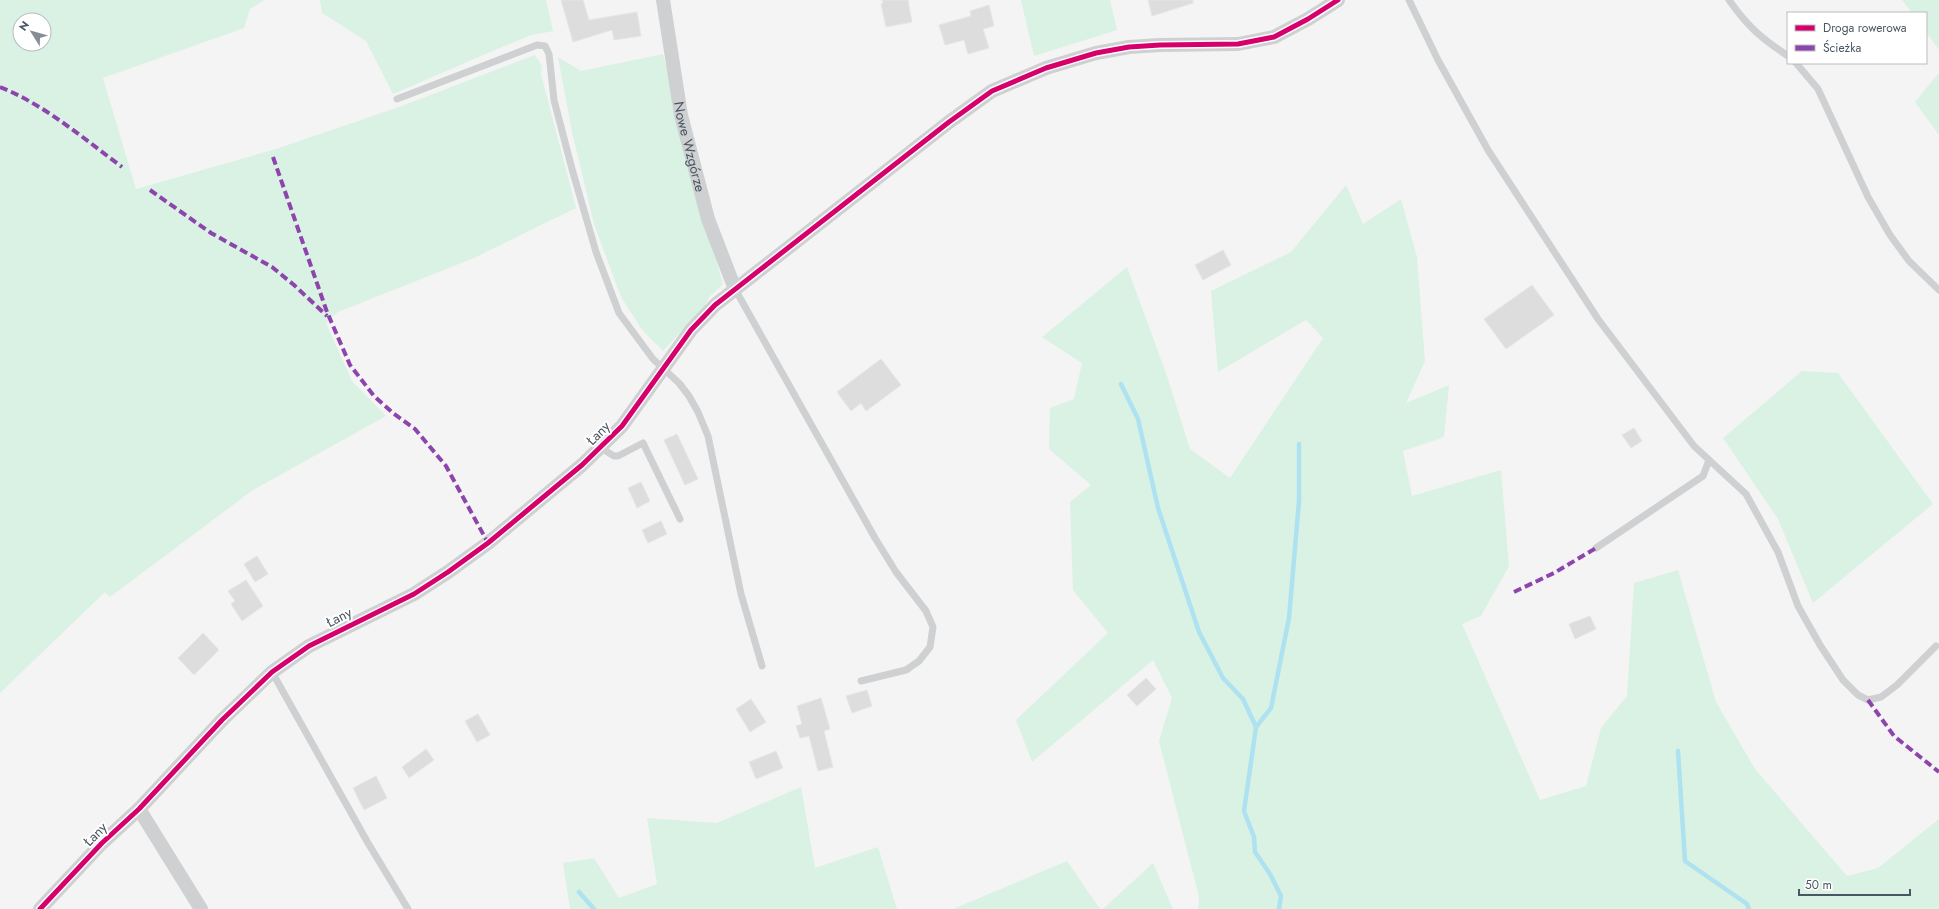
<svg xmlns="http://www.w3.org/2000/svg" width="1939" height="909" font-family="Jost,sans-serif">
  <rect width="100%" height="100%" fill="#f4f4f4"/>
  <g fill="#d9f2e3" fill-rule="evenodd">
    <path d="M0,0H265L250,9L244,28L103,78L136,189L276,149L399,107L535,55L542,66L541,74L576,208L474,258L338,312L326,323L352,381L386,416L253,490L110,597L105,592L0,693ZM20,20H44V44H20Z"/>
    <path d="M320,0H546L553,31L532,35L502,47L393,94L366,41L322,13Z"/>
    <path d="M1021,0H1110L1117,30L1034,56Z"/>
    <path d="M1902,0H1939V50L1926,32V13H1912Z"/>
    <path d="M663,54L700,205L723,284L710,296L705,306L663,351L643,331L621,297L594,224L572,132L558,57L581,71Z"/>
    <path d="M1939,73V135L1915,102Z"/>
    <path d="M1346,185L1363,224L1401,199L1417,257L1425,361L1406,403L1449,385L1444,437L1403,451L1412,496L1501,470L1509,566L1481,616L1462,624L1540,800L1586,786L1601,728L1627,696L1634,583L1678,570L1716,702L1755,769L1847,876L1878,868L1939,819V909H1198L1199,897L1159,741L1172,698L1153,660L1032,762L1016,720L1108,633L1073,590L1070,502L1091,485L1049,449L1050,408L1074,399L1082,363L1042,337L1127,267L1167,376L1190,449L1230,478L1323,338L1306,320L1218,372L1211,291L1291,252Z"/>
    <path d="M1802,371L1838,373L1933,504L1813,603L1778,519L1723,438Z"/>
    <path d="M801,787L815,868L878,847L897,909H570L563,863L594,858L619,898L657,884L647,818L717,823Z"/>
    <path d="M1067,861L1100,909H953Z"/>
    <path d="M1153,863L1173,909H1103Z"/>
  </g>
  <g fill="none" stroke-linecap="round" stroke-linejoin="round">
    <g stroke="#aee2f0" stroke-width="4.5">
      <path d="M1121,384L1138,419L1158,508L1199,632L1223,678L1243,699L1256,727L1244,811L1254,837L1255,852L1270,874L1281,896L1279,909"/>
      <path d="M1256,727L1271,708L1289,618L1299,501V444"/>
      <path d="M1678,751L1685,861L1747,904L1749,909"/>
      <path d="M579,892L594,909"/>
    </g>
  </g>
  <g fill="#ddddde" stroke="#e5e6e7">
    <path d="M561,0H583L589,20L637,12L641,36L614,40L612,30L573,42Z"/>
    <path d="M882,0H908L912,22L886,27L881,4L883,3Z"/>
    <path d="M1148,0H1193V3L1152,16Z"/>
    <path d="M989,5L994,26L983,29L989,48L968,54L964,40L945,45L939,25L971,16L970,11Z"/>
    <path d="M1223,250L1231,265L1203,280L1195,265Z"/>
    <path d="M1532,285L1554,315L1506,349L1484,319Z"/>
    <path d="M881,359L901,385L866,411L861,403L851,411L837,392Z"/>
    <path d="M1634,428L1642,441L1631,448L1622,435Z"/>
    <path d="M677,434L698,479L685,485L664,440Z"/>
    <path d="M641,482L650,501L637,508L628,488Z"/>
    <path d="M661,521L667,534L648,543L642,530Z"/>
    <path d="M257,556L268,574L255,582L244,564Z"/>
    <path d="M246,580L263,606L242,621L231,604L235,601L228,591Z"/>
    <path d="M1590,616L1596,629L1575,639L1569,624Z"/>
    <path d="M203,633L219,650L194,675L178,658Z"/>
    <path d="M1146,678L1156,689L1137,706L1127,695Z"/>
    <path d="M867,690L872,706L852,713L846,696Z"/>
    <path d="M821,698L830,729L824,731L833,767L818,771L809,736L800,738L796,726L802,724L797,706Z"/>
    <path d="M751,699L766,722L750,732L736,709Z"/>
    <path d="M478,714L490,735L477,742L465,721Z"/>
    <path d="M426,749L434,760L409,778L402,767Z"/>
    <path d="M776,751L783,768L756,779L749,762Z"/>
    <path d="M376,776L387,798L364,810L353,788Z"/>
  </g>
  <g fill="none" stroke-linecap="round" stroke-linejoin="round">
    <g stroke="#ced0d2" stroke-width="7">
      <path d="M1409,0L1438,60L1488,150L1598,319L1694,446L1746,494L1778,552L1798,606L1820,645L1843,680L1858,695L1868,700L1881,697L1897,685L1936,646"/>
      <path d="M1729,0C1748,27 1761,38 1788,56"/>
      <path d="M1796,63L1818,89L1868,197L1890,235L1909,261L1939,290"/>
      <path d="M397,99L537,45L545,46L549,54L554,100L572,169L596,252L619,313L653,359L679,383L689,396L698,412L708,436L741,594L762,666"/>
      <path d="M735,289L875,538L896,572L926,611L933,627L930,647L919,661L906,670L861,681"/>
      <path d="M601,448L614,456H618L643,443L680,519"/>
      <path d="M1596,548L1703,476L1709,460"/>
      <path d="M272,672L368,843L408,909"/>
    </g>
    <g stroke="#ced0d2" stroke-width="14">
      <path id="s1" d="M663,0L681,115L708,219L735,289"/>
      <path d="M139,809L201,909"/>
      <path d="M40,909L102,843L139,809L222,720L272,672L309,646L414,594L448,572L488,543L582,465L622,426L691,330L715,305L949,122L992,91L1046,68L1096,53L1129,47L1160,45L1238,44L1274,37L1308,19L1338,0"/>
    </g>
    <g stroke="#8e44ad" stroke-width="4" stroke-dasharray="8 4" stroke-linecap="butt">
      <path d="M0,87C45,105 83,138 122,167"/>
      <path d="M273,157L327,312L350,365L374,396L393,413L415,429L446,466L488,543"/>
      <path d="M150,190L211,233L272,267L294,285L327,316"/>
      <path d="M1514,592L1554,573L1596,548"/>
      <path d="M1868,700L1894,736L1939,772"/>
    </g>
    <defs>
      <path id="cycleway" d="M40,909L102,843L139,809L222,720L272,672L309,646L414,594L448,572L488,543L582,465L622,426L691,330L715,305L949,122L992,91L1046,68L1096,53L1129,47L1160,45L1238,44L1274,37L1308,19L1338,0"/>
    </defs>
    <use href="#cycleway" stroke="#fff" stroke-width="8"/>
    <use href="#cycleway" stroke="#d6006c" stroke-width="5"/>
  </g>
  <g text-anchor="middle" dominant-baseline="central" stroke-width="4" stroke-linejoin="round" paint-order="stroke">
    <g font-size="14" fill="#4a5661" stroke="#fff">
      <text stroke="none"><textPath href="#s1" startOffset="149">Nowe Wzgórze</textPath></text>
      <text transform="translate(598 433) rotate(-45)">Łany</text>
      <text transform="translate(339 617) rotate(-27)">Łany</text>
      <text transform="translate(95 834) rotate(-45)">Łany</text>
    </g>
  </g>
  <rect x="1787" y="12" width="140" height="52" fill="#ffffff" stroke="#b7bbc0"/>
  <rect x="1795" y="25" width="20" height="6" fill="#d6006c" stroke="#b7bbc0"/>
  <text x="1823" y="32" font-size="12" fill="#4a5661">Droga rowerowa</text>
  <rect x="1795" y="45" width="20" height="6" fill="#8e44ad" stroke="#b7bbc0"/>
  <text x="1823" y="52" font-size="12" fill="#4a5661">Ścieżka</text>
  <g transform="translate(32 32) rotate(307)"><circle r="19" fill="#ffffff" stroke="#b7bbc0"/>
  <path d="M0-3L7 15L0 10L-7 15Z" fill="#868d94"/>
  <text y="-6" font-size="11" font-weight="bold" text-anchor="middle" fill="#4a5661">N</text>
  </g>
  <path d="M1799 889v6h111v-6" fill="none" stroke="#4a5661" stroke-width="2"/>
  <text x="1805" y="889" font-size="12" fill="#4a5661" stroke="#ffffff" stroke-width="3" paint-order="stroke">50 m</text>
</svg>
